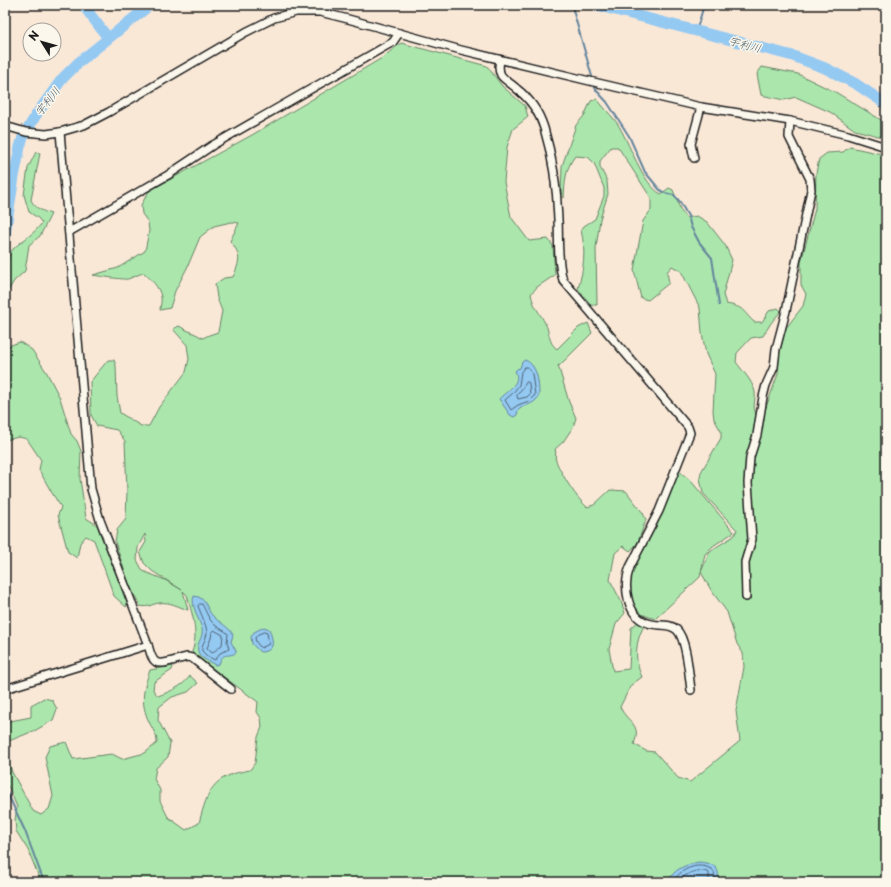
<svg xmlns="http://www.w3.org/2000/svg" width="891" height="887" font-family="'Playpen Sans','Klee One',sans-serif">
  <rect width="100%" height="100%" fill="#fae8d7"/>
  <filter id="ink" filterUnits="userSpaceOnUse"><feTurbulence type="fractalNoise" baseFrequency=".025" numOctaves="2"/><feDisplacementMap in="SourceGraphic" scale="8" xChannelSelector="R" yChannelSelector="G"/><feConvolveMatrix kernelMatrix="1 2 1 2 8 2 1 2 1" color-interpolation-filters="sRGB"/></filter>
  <g filter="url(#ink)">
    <g fill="#abe7ad" stroke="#648264" fill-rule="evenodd">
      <path d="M401,43L487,66L502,86L525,106L528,117L513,129L507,147L504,182L511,217L529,241L548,239L553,246L555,275L537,287L531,294C533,306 540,313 545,323C550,332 548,343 557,349L578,328L588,323L592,333L559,366L558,365L569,402L576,418L573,427L563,442L555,449C557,453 554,457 556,461C562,475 576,498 587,507L594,505L610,490L626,491L643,513L646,520L637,544L630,551L623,546L615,553L610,580L621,601L625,613L616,624L609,649L613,671L629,669L631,628L639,621L644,626C635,642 634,660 642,677L631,685L620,707C628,724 642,723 634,744L646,751L655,752L678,778L690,782L740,741L736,711L744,667L743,653L737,644L727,612L711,590L701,572L710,551L734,536L737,530L703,493L700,478L701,472L721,438V431L714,419L713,411L715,374L706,354L702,333L700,308L681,271L672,266L667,272L669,283L648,300L641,298L634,270L643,221L651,210V198L618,147H611L600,161V167L607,181L608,194L600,219L596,248L597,305H591L578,289C584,267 586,251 581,230L584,226L595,219L604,196V188L594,163L588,157L575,156C565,169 565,182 564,198L561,193L562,166L576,125L584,116L591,101L597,99C603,107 611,115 617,123C629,141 642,184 661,194L669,188L673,190L681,211L686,218L697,216L707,222L725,245L732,260L723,295L726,304C745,307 742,311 754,322H762L769,311L778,308L781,311L771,323L763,336L751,338L737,353L736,362C743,372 752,380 755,392C756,399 752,407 756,414L765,410L778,374L779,354L786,328L803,306L806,294L801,285V262L815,209L816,173L819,159L827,153L843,152L850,147L886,155V882H41L28,850L16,831L15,820L17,807L9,788L5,783V699L7,706L5,722L31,717V705L44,698L52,700L57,709L53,720L36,730L9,741L6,756L12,772L33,811L41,815L49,809L53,796L45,757L50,746L66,742L73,759L112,754L122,759L145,753L157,743C157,734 153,730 149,722C140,702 143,690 150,670L173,666L172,670L154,682L153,690L158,696C171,691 182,687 190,676L198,683L188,692L172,697L159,707L158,720L170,743L168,757L156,768L154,779L160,790V801L168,817L186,830L199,823C208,790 212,776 250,770L255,763L258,737L262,727L261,718L257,712L258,702L194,655L192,652C199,633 192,614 187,595L183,591L188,610C179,607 169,601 159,603C151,604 149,608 140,606L129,584L115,542L117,530L126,519L127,491L125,441L117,430L97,426L91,415L90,382L108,360H114L116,366L117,396L120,413L141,426H149L159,407L186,372L189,359L187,345L173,329L179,326C187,331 195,333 203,338L209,335L218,332L222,311L217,298L215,284L224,278L233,277C240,261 242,255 230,241L239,223L231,222L214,226L200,237L187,268L175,291L170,308L160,310C160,306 162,301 161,297C160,288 150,278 144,273C138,274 134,277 128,279C126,280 97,276 93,275L118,268L145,251L149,231L148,222L142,214L141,205L149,191L252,135L382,58ZM145,534L146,542L140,552L144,563L152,571L182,590L165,580L143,571L137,560L138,547Z"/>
      <path d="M762,67L798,74L837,93L886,123V138L855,130L830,112L796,97L784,100L761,95L757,74Z"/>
      <path d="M36,152L40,153L31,200C35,208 42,211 51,214L40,236L29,245L25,271L14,281L5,296C5,284 4,257 14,248C24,239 34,234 42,223L38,218L29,212L24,195L28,168Z"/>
      <path d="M20,342L32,350L47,373L60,398L71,434L77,441L81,451L80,479L86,518L97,525L127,603L126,607L114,596L94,540L86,536L80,543L77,558L68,552L58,515L61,507L52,493L39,470L41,460L27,439L19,437L5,440V345L8,346Z"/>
      <path d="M679,471L690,480L734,532L713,546L705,554L700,577L655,619L641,614L634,606L629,591L632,567Z"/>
    </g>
    <g fill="#94c9f2" stroke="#64849c">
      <path d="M525,360C538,365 539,384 539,395C535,408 517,403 517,415L514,417L510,415L499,399C506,391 522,384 515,371L517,369L520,368L522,362Z"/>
      <path d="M194,596C206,597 206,608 212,615C219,623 229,626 233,635L231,642L236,651V653C226,658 224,651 219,664L215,665C210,662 202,659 199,654C194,645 204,638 202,629C200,621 190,604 194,596Z"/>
      <path d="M264,627L269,629C271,633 271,635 272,639C274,648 269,652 260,652L252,644L251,637L254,632Z"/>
      <path d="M699,862C712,863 722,867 717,882H668C673,869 687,864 699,862Z"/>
    </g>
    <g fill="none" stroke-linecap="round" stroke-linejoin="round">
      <g stroke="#4c6172" stroke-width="1">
        <path d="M525,367H528L532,374L535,395L529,401L518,405L511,410L505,400L513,393L519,385L521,372Z"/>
        <path d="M527,382L529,383L530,394L527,397L518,399L517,396Z"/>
        <path d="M200,604H202C206,611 208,619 215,625C219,629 225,630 228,634L227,642L229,649L220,653L215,660L207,656L202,651C201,644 207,639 207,632C206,624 201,614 198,606Z"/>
        <path d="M214,630L223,635L222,645L212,653L207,648L211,638L212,632Z"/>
        <path d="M264,632L267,633L269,644L261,648L256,642L255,638L257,635Z"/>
        <path d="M673,882C679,870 696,862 709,868C712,869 713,870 714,872C715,875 714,879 714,882"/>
        <path d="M678,882C685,874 698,867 709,873V882"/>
      </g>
      <g stroke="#64849c" stroke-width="2">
        <path d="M573,5V10L593,80"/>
        <path d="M696,32L704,5"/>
        <path d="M594,85L596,90L607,102L629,136L645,172L660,190L667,194L674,195L680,202L688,216L691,227L699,242L712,258L719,305"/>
        <path d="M5,788L25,831L44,882"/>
      </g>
      <g stroke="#94c9f2" stroke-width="11">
        <path d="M83,5L108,38"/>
        <path d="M596,5L793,56L825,68L856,84L886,104"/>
        <path d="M5,234L14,177L20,147L23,137L36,115L62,79L79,62L150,5"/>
      </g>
      <defs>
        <g id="minor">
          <path d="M500,60C499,65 498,70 501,75C504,80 512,84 517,89C530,99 539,112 544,128C553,158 557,188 558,219C559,239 557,261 563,280L688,427L690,433L659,511L630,567C623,585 626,616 648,623C657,627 669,622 677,630C687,640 689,676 691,690"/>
          <path d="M5,126L26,132L46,134L60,132L84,125L109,112L246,32L274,18L296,12H320L348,19L461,50L598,83L701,107L790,121L848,135L886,147"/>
          <path d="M694,158L691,144L701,107"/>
          <path d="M69,232L168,175L213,145L393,42L399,33"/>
          <path d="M746,597L745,562L752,539L748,483L750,457L757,435L763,397L766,385L774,367L776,349L786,311L811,190L810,179L789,137L790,121"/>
          <path d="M148,645C150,651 151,659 156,662C161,666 181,658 187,657L192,658L231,689"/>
          <path d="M5,689L148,645L100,520L91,489L60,132"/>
        </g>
      </defs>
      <use href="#minor" stroke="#1c1c1c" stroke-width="10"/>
      <use href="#minor" stroke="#fbf7ec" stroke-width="7"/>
    </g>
  </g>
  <g text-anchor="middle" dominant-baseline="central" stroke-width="3" stroke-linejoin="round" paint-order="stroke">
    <g font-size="11" font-style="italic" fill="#465967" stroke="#fbf7ec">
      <text transform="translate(745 44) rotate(15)">宇利川</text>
      <text transform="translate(47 101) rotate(-52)">宇利川</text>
    </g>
  </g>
  <rect width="891" height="887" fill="none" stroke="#fbf7ec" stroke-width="20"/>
  <rect x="10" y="10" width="871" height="867" fill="none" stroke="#1c1c1c" stroke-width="1.5" filter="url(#ink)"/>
  <g transform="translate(42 42) rotate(307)"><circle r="19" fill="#fbf7ec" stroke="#a29f99"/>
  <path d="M0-3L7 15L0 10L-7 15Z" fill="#1c1c1c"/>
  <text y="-6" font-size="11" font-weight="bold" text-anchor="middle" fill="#1c1c1c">N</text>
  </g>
</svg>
